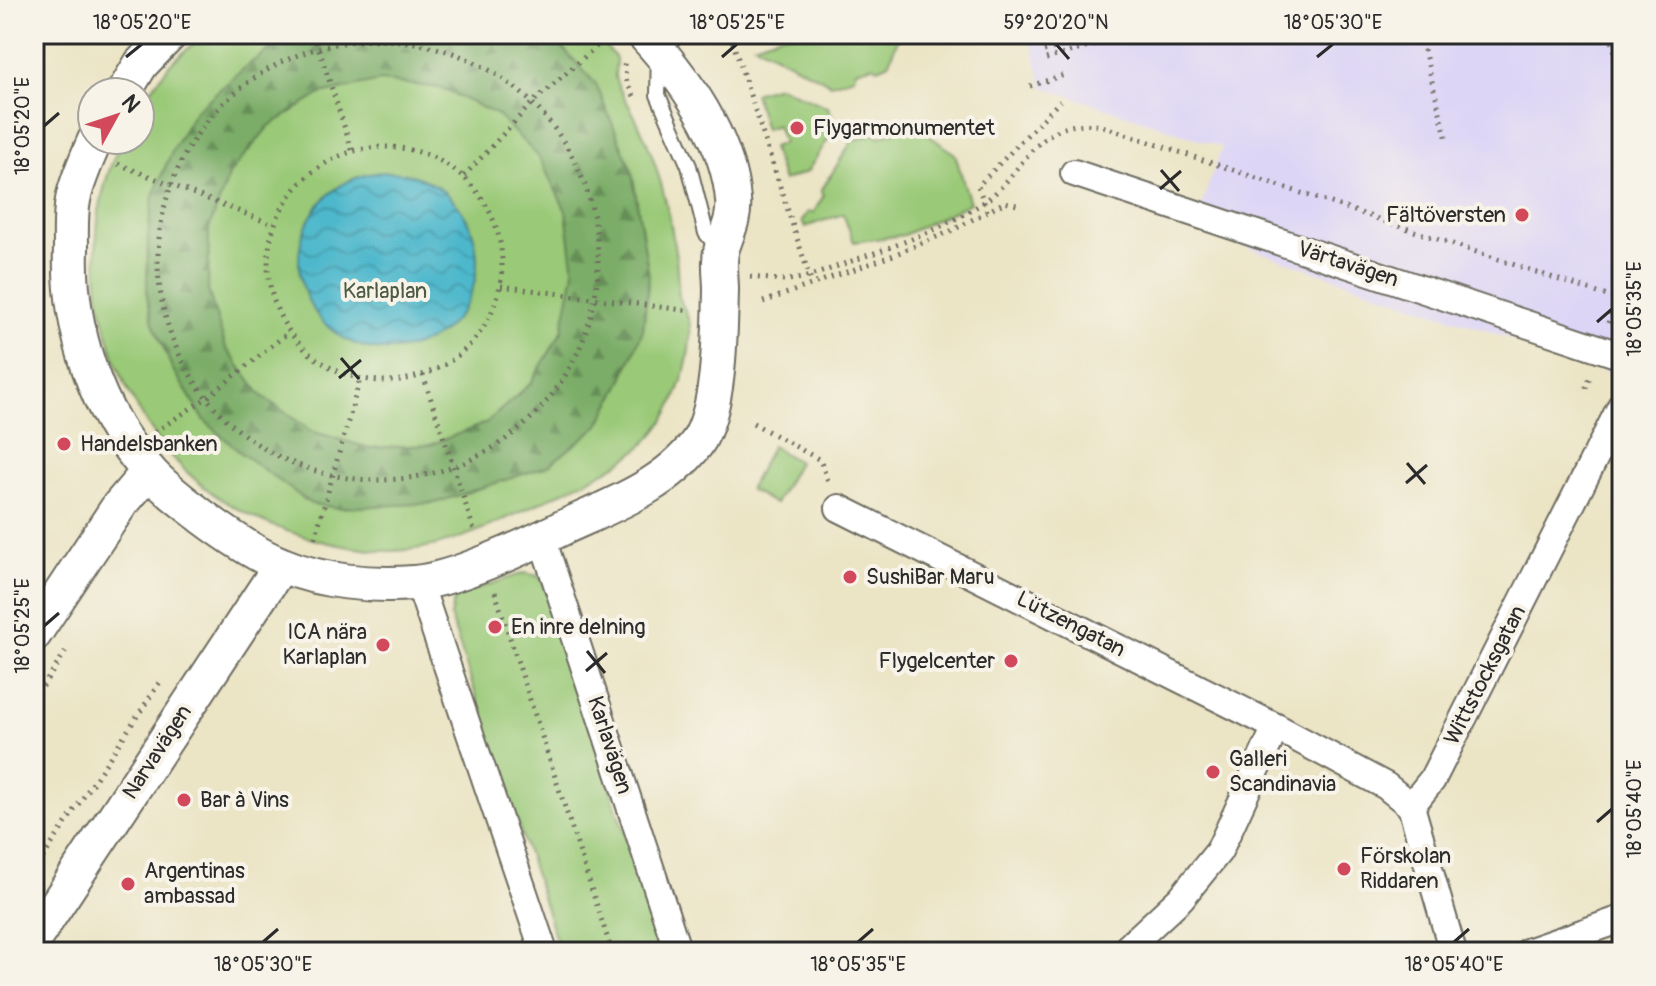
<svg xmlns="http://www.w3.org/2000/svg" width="1656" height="986" font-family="Pangolin,sans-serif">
  <defs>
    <pattern id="forest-firs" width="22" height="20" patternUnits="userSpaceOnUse" patternTransform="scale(2)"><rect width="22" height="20" fill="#7bad68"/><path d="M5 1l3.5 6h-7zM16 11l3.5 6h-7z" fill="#658d56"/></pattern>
    <pattern id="water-waves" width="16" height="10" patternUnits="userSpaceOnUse" patternTransform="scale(2)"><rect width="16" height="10" fill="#4eb8cc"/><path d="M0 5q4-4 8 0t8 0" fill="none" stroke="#4196a6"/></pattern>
  </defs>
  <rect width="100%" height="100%" fill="#f7f3e8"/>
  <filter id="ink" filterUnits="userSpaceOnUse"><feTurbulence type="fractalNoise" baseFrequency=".0125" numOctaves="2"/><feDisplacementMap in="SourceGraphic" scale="16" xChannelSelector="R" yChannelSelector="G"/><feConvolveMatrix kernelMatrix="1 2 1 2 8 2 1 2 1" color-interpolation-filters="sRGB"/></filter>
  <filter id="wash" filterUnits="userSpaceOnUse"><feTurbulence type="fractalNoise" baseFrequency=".006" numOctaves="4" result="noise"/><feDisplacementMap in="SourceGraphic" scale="32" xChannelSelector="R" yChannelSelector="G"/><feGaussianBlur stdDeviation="1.8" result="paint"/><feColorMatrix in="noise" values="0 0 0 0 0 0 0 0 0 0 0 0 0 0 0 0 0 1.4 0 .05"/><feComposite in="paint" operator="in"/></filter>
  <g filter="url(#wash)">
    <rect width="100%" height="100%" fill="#ebe4c5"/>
    <path fill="#ddd5f6" d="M1029,34H1622V377L1193,229L1222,147L1043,87Z"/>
    <g fill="#9ac977" stroke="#627a51" stroke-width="2">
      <path d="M205,34H594L616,58C616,64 615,71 615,77C617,88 627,101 632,111C640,126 647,142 653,158C664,190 672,224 676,258C678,270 677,283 679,296C682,306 689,316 690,326C691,339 688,358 685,370C665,447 623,463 558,494C500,521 438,558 371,550C317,544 260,526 215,495C110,422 63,255 122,140H140V105L170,64Z"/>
      <path d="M783,34H900L888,64L878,68L873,65L856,70L854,77L831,84L754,44Z"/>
      <path d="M778,86L828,107L836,127L807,172L783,181L772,147L783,143L777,125L765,129L754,93Z"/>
      <path d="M909,121L955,154L970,203L904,235L854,242L843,214L805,227L802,221L808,212H814L824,195L821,191L852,141L875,133L879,137L897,131L898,125Z"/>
      <path d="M772,446L798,462L775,504L749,489Z"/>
      <path d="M524,573L538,576L543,582L663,952H560L450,616L454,600L461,594Z"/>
    </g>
    <path fill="url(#forest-firs)" stroke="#536c4a" stroke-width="2" fill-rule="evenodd" d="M297,34H550L596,84L632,171L649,276L643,330L622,381L599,425L548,466L435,503L339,508L311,504L240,452L205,421L172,368L153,323L147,296L148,235L153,196L172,151L195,111L248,65L285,38ZM380,81L441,88L496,114L539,157L566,211L574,272L562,331L531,383L486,423L430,445L369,448L311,431L262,396L226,348L208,290L209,229L230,173L269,126L321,94Z"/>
    <circle fill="url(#water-waves)" stroke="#3c727c" stroke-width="2" cx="388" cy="261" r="89"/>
  </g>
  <g filter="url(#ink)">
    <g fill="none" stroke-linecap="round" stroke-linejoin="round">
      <defs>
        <path id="service" d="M678,34L659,50L658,95L689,166L706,233L718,248"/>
        <g id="minor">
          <path d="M1074,173L1622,356"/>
          <path d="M839,508L1276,727L1386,786L1411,806"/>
          <path d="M542,538L678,952"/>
          <path d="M419,583L544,952"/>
          <path d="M1411,806L1432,780L1622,404"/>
          <path d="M1411,806L1453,952"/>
          <path d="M1123,952L1181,898L1219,851L1276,727"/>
          <path d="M1527,952L1622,919"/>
        </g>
        <g id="tertiary">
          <path d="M124,92L141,64L170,34"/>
          <path d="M95,140C87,159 77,180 73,200C70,215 71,233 71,249C68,326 96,414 149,471C165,489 185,503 203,517C227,535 254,554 282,565C322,582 371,586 414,583C451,581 526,546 560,529C607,507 665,487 697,443C720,410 720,330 721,290C721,277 718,260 722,248C727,232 735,218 733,200C728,138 685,79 644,34"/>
          <path d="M34,634L119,506L149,471"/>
          <path d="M34,939L281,565"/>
        </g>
      </defs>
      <use href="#service" stroke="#6e6c61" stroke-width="18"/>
      <use href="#minor" stroke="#6e6c61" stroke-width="30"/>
      <use href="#tertiary" stroke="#6e6c61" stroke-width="38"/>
      <g stroke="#6e6c61" stroke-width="5" stroke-dasharray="2 6" stroke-linecap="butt">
        <path d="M314,34L352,150"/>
        <path d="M603,34L612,46"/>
        <path d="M730,34L812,284"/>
        <path d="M1420,34L1447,140"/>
        <path d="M1610,34L1622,77"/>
        <circle cx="378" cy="260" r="220"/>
        <path d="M1044,51L1103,34"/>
        <path d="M1046,59L1113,40"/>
        <path d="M624,64L627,83L634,96"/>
        <path d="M1030,86L1067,74"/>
        <circle cx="385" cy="264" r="117"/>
        <path d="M118,164L274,225"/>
        <path d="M464,176L533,102L606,38"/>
        <path d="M987,211L978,186L1060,101"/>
        <path d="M750,277C762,278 775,280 787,280C807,279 827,270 846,263C891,247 940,231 981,204C1026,175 1034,114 1102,126L1622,301"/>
        <path d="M501,286L690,311"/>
        <path d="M763,302L891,256L953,230L1005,202L1017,205"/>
        <path d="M1608,323L1614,305"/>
        <path d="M423,375L475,533"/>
        <path d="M1586,388L1591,374"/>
        <path d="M753,423L820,460L828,481"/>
        <path d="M155,432L208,397L289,332"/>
        <path d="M315,538L360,379"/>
        <path d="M495,592L612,952"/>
        <path d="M34,700L66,651"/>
        <path d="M34,871L160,682"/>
      </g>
      <use href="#service" stroke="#fff" stroke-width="14"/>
      <use href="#minor" stroke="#fff" stroke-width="26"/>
      <use href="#tertiary" stroke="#fff" stroke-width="34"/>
    </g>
  </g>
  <path fill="none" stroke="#2b2b2b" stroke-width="3" d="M1056,44L1069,59M126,57L142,44M722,57L737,44M1317,57L1333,44M44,126L59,113M1161,170L1179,191M1160,189L1181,171M1597,322L1612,309M341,358L359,379M339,378L361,360M1407,463L1425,484M1406,483L1427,465M44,626L59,613M587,651L605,673M586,671L607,653M1597,822L1612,809M263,942L278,929M858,942L873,929M1454,942L1469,929"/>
  <g fill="#d1495b" stroke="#f7f3e8" stroke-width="3">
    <circle cx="797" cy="128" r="8"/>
    <circle cx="1522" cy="215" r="8"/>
    <circle cx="64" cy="444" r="8"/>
    <circle cx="850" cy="577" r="8"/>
    <circle cx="495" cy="627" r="8"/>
    <circle cx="383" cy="645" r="8"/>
    <circle cx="1011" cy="661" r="8"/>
    <circle cx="1213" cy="772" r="8"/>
    <circle cx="184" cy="800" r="8"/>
    <circle cx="1344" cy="869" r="8"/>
    <circle cx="128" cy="884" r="8"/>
  </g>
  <g text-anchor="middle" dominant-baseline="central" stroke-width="8" stroke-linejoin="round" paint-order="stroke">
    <g font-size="22" fill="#2b2b2b" stroke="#f7f3e8" text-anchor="start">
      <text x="813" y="128">Flygarmonumentet</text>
      <text x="1506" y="215" text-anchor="end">Fältöversten</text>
      <text x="80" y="444">Handelsbanken</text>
      <text x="866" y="577">SushiBar Maru</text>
      <text x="511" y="627">En inre delning</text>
      <text x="367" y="632" text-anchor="end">ICA nära<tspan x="367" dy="25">Karlaplan</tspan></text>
      <text x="995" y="661" text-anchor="end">Flygelcenter</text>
      <text x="1229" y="759">Galleri<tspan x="1229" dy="25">Scandinavia</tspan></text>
      <text x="200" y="800">Bar à Vins</text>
      <text x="1360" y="856">Förskolan<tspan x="1360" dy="25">Riddaren</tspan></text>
      <text x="144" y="871">Argentinas<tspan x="144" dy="25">ambassad</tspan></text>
    </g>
    <g font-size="22" fill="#2b2b2b" stroke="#f7f3e8">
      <text transform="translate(1348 264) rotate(18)">Värtavägen</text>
      <text transform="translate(1071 624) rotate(27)">Lützengatan</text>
      <text transform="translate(1485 675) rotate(-63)">Wittstocksgatan</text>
      <text transform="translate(610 745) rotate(72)">Karlavägen</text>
      <text transform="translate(157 752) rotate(-57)">Narvavägen</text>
    </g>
    <g font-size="22" fill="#4c5a42" stroke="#f7f3e8">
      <text x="385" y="291">Karlaplan</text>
    </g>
  </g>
  <rect width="1656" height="986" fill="none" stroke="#f7f3e8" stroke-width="88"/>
  <g transform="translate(116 116) rotate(50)"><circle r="38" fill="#f7f3e8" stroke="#a5a39c" stroke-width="2"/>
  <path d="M0-6L14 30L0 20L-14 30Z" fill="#d1495b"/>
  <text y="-12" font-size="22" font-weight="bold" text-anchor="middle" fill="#2b2b2b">N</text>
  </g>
  <rect x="44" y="44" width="1568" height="898" fill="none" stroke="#2b2b2b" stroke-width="3"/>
  <g font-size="20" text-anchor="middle" fill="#2b2b2b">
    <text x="142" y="29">18°05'20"E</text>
    <text x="737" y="29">18°05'25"E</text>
    <text x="1056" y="29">59°20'20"N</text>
    <text x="1333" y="29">18°05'30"E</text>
    <text transform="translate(22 126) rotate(-90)" y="7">18°05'20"E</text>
    <text transform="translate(1634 309) rotate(-90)" y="7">18°05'35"E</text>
    <text transform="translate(22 626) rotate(-90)" y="7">18°05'25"E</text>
    <text transform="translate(1634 809) rotate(-90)" y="7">18°05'40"E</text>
    <text x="263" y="971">18°05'30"E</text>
    <text x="858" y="971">18°05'35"E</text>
    <text x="1454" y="971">18°05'40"E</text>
  </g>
</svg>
